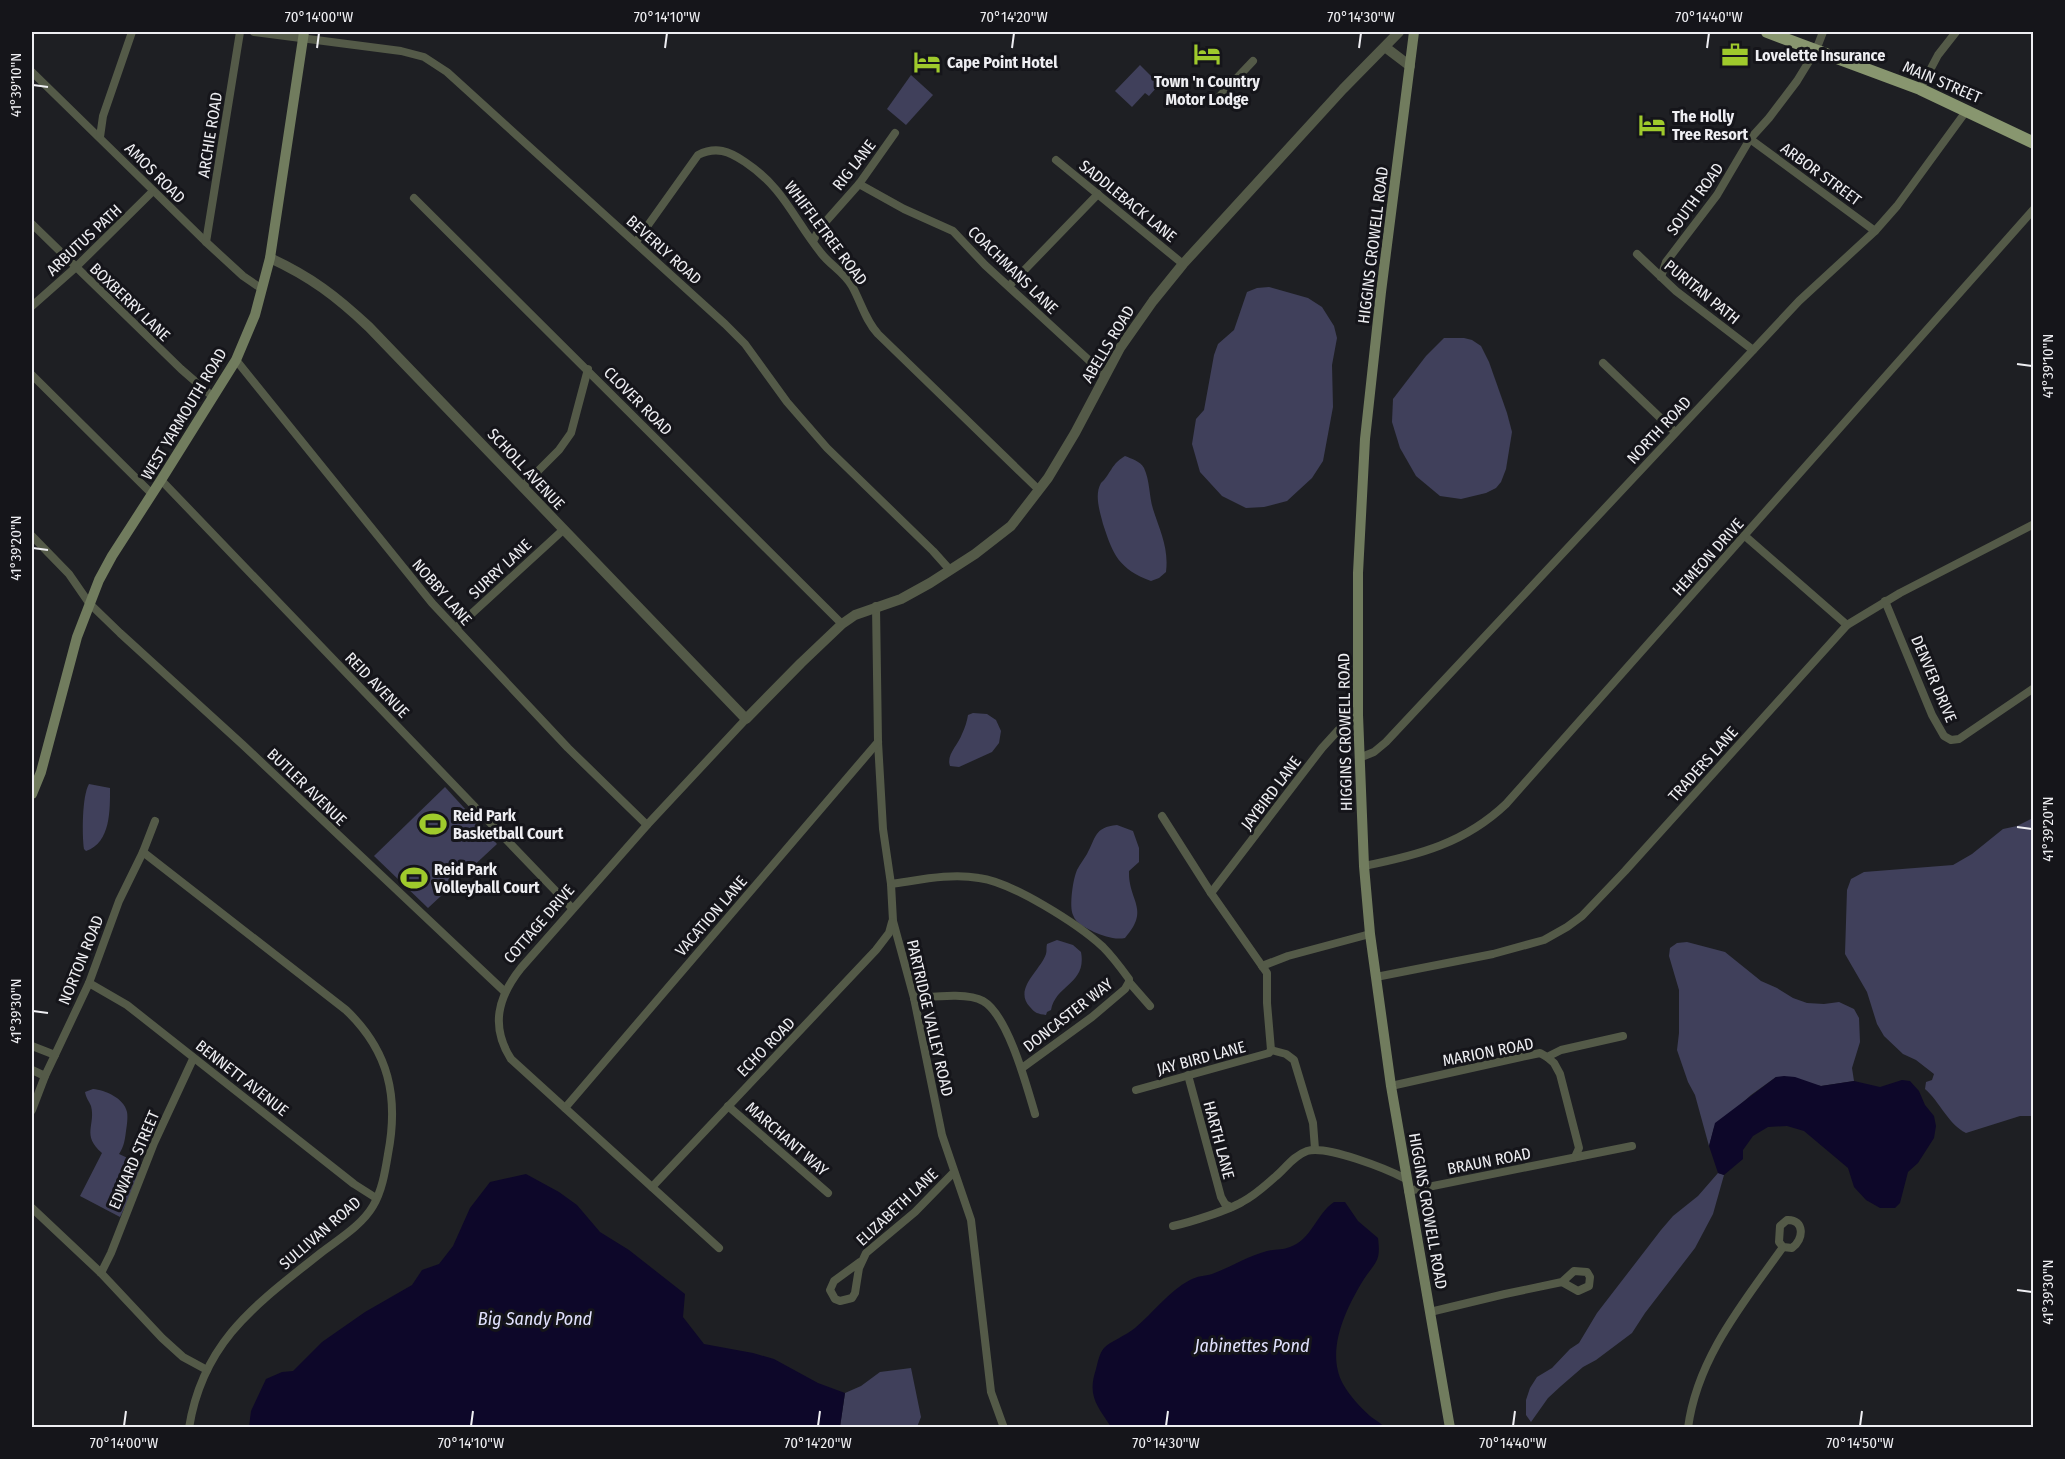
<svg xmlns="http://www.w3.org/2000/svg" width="2065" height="1459" font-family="'Fira Sans Condensed',sans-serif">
  <rect width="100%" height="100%" fill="#1e1f23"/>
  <g fill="#40405b">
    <path d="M1140,65L1157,82L1155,84L1157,87L1149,96L1145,93L1132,107L1115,91Z"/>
    <path d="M911,75L933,95L906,125L887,109Z"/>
    <path d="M1269,287L1308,298L1322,307L1334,326L1337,338L1332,365L1333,407L1323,461L1312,478L1287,501L1264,507L1246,508L1222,496L1200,472L1192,444L1196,419L1204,410L1214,355L1218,344L1234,330L1247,292L1257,288Z"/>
    <path d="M1444,338H1464L1472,340L1481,346L1489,362L1507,413L1512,432L1506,469L1501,482L1496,488L1486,493L1461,499L1440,496L1416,476L1400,448L1392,422L1393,399L1426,356Z"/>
    <path d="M1125,456C1132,459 1140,461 1144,468C1150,481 1149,496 1153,509C1160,531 1169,548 1166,572L1159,578L1151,581C1119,569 1113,555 1103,524C1100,512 1094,495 1101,483C1103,481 1105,479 1107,476C1114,466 1114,463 1125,456Z"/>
    <path d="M973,713L987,714L996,720L1001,731L999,743L992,752L959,767L950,766C946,755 958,745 962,734C965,728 967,721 968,715Z"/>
    <path d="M89,784L110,788C110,809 111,843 86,851L84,849C82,834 82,796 89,784Z"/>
    <path d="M445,787L497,844L428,908L374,856Z"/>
    <path d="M2033,818V1116H2020L1966,1133C1948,1124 1940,1102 1925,1089L1926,1082L1932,1080L1934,1074L1916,1060L1903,1054L1884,1036L1877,1024L1867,992L1845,954L1847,890L1851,879L1864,872L1953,865L1972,854L2003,829L2017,826Z"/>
    <path d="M1117,825L1133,831L1139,848V862L1129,871C1128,901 1151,909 1125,938C1114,940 1104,936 1094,932C1087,928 1076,924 1073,915C1069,906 1073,879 1077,870C1080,864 1084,859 1087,854C1096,838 1094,827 1117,825Z"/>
    <path d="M1057,940L1073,945L1081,952C1087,984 1056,984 1051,1010L1047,1012L1046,1015C1038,1014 1035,1013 1030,1007C1013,989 1040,971 1046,954C1047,951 1046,947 1047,944Z"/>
    <path d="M1687,942L1725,952L1761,981L1777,988L1793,998L1807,1003L1824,1004L1839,1002L1854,1009L1859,1018L1860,1042L1852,1068L1854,1081L1821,1086L1776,1077L1751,1095L1714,1128L1709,1146L1695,1095L1688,1082L1677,1050L1679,1033V990L1669,956L1670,948L1677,943Z"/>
    <path d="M93,1089C105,1090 124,1098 127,1112C128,1117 127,1125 126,1131C125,1139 124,1147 119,1154L145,1166L120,1217L80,1196L102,1153C81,1135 96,1125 91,1106C89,1101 86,1098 85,1092Z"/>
    <path d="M1718,1173L1724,1175L1713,1214L1695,1248L1645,1313L1632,1333L1596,1360L1583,1367L1561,1386L1548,1398L1531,1422L1526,1415V1400L1530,1388L1537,1377L1552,1368L1570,1349L1579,1343L1597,1313L1661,1230L1673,1216L1698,1196Z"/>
    <path d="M911,1368L921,1417L917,1427H840L845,1393L861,1386L880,1372Z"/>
  </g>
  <g fill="#0d0729">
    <path d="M1784,1076L1795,1077L1821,1086L1854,1081L1880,1087L1902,1080L1910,1081L1919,1091L1925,1105L1934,1116L1936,1126L1934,1138L1918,1163L1908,1172L1900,1203L1895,1208H1880L1866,1200L1854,1187L1848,1168L1804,1131L1787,1126L1768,1127L1753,1136L1743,1150V1159L1724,1175L1718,1173L1709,1146L1715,1123L1776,1077Z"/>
    <path d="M526,1174L559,1192L577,1205L600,1232L629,1250L685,1294L683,1317L704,1344L753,1353L774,1359L818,1383L845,1393L840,1427H249L251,1411L266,1379L282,1372L293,1371L322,1342L365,1312L412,1285L422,1270L439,1264L453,1246L470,1208L490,1182Z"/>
    <path d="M1334,1202H1345L1358,1221L1378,1238C1381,1262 1376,1261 1364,1279C1346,1308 1325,1351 1343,1384C1350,1396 1359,1406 1370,1416C1375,1420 1380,1422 1384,1427H1111C1097,1405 1087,1396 1096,1369C1098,1362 1099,1354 1104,1348C1109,1342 1127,1335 1135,1328C1153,1313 1169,1291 1190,1280C1197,1276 1205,1276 1212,1274C1231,1267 1248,1256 1267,1251C1275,1249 1283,1250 1290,1247C1312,1239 1316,1214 1334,1202Z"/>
  </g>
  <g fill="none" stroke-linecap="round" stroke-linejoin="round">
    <g stroke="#545a48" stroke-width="8">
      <path d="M254,32L401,51L424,57L447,72L725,324L745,344L787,402L827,448L933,551L950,570"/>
      <path d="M32,72L206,242L243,276L262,289"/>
      <path d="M1920,89L1938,55L1956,32"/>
      <path d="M1218,98L1253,61"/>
      <path d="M100,137L103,116L132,32"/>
      <path d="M1750,139L1875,231"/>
      <path d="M1056,160L1183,264"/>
      <path d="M859,184L904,209L953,231L985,265L1105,375"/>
      <path d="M414,198L842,624"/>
      <path d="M32,224L181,369L212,396"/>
      <path d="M813,241L820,228L859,184L895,133"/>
      <path d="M206,242L240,32"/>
      <path d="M636,242L698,155C716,146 729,151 745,162C784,188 793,218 821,253C830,265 844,272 852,286C861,302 865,320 878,334L1039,490"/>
      <path d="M1637,254L1676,291L1753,350"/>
      <path d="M1661,277L1666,262L1717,195L1750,139L1769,118L1797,81L1816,50L1823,32"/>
      <path d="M1009,286L1098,194"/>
      <path d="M32,306L75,268L153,191"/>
      <path d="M236,360L432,603L568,748L647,825"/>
      <path d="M1603,363L1675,432"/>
      <path d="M32,375L152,494"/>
      <path d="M161,480L572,908"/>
      <path d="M522,487L559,450L571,433L588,369"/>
      <path d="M32,536L69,574L89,603L120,633L243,745L505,992"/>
      <path d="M1745,536L1847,625"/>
      <path d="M1885,601L1932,715L1944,736L1951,740L1959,739L2034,688"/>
      <path d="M876,606L878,742L883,829L891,884L893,921L914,998L942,1135L971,1220L991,1392L1004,1428"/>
      <path d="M456,628L563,530"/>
      <path d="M1359,758L1374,752L1386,742L1799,301L1875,231L1897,206L1967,110"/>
      <path d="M1162,816L1211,893L1267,973V1003L1271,1050"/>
      <path d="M143,852L346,1010C389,1051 399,1097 388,1154C385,1172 382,1191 373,1206C362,1225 339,1239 322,1252C258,1303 203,1340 189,1428"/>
      <path d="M1364,866C1419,855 1465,843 1506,804L2034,209"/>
      <path d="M891,884C920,880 950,873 979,878C1012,882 1078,924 1103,947C1113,957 1121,968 1129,979V982L1150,1006"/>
      <path d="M1211,893L1322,748L1343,725L1358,715"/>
      <path d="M1262,966L1288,956L1370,934"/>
      <path d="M1376,977L1493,954L1544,940L1567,927L1582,916L1625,871L1847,625L1900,593L2034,524"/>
      <path d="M89,983L127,1005L354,1184L376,1198"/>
      <path d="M914,998C931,997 968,992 983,1001C1008,1015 1027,1087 1035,1114"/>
      <path d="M32,1046L55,1055"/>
      <path d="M1271,1050L1286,1054L1294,1060L1313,1123L1315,1149"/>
      <path d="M1547,1057L1554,1063L1560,1074L1579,1148L1575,1157"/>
      <path d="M1022,1068L1092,1017L1125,989L1129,982"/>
      <path d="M32,1070L45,1076"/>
      <path d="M1188,1075L1221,1197L1225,1204L1231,1207"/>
      <path d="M1391,1086L1521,1057L1540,1053L1547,1057L1561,1050L1623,1036"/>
      <path d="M1136,1090L1269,1053L1271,1050"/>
      <path d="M728,1106L828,1193"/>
      <path d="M565,1108L878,742"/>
      <path d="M32,1110L45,1076L89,983L119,901L143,852L155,821"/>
      <path d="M652,1187L876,950L889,933L892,922"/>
      <path d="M1408,1191L1632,1146"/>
      <path d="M32,1208L101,1273L162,1338L183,1357L207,1370"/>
      <path d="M1787,1220C1805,1219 1804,1240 1792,1248L1783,1247L1779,1242L1780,1226Z"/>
      <path d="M1173,1226C1188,1223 1229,1210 1242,1202C1254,1196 1265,1186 1275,1177C1285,1169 1293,1156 1307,1151C1327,1145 1387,1169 1406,1179"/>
      <path d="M719,1248L511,1059C490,1026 498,997 521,968L647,825L746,719"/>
      <path d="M860,1262L834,1281L830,1290L835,1299L840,1301L852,1298L855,1293L859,1268L866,1253L915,1212L954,1172"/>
      <path d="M101,1273L111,1253L154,1143L193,1059"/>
      <path d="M1430,1312L1505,1294L1562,1282L1578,1291L1589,1286L1590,1277L1587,1272L1574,1271L1562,1282"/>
      <path d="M1688,1428C1697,1358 1744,1302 1783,1247"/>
    </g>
    <g stroke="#545a48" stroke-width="10">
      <path d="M1385,47L1410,66"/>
      <path d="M270,258C311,277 336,296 369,327L746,719L801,663L842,624L855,615L901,599L930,583L975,554L1011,526L1048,478L1075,433L1120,348L1153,301L1183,264L1343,89L1399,32"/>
    </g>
    <g stroke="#717c5e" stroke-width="10">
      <path d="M1414,32L1381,292L1365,439L1358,573V715L1364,866L1370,934L1391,1086L1450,1428"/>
      <path d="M32,794L41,772L77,637L99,580L112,556L161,480L236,360L255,315L270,258L304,32"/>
    </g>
    <path stroke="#88966f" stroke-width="12" d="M1767,32L1920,89L2034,143"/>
  </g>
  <path fill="none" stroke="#eeeef2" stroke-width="2" d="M317,48L319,33M665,48L667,33M1012,48L1014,33M1359,48L1361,33M1707,48L1709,33M33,85L48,87M2017,364L2032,366M33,548L48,550M2017,827L2032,829M33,1011L48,1013M2017,1290L2032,1292M124,1426L126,1411M471,1426L473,1411M818,1426L820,1411M1166,1426L1168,1411M1513,1426L1515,1411M1860,1426L1862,1411"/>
  <defs>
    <symbol id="hotel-bare" viewBox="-9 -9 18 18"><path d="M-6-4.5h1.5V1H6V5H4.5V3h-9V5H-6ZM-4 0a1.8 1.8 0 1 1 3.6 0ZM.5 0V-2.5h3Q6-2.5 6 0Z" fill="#9fca2c" stroke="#15151a" stroke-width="2.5" paint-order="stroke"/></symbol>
    <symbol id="office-bare" viewBox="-9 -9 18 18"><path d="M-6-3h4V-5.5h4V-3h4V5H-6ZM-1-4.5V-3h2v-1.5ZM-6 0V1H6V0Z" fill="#9fca2c" stroke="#15151a" stroke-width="2.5" paint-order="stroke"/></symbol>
    <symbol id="stadium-bare" viewBox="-9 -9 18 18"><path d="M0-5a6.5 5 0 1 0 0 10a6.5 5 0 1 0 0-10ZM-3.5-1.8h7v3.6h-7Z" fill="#9fca2c" stroke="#15151a" stroke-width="2.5" paint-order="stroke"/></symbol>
  </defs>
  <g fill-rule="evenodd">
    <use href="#hotel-bare" x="1188" y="35" width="38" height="38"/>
    <use href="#office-bare" x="1716" y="36" width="38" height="38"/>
    <use href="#hotel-bare" x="908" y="43" width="38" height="38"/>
    <use href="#hotel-bare" x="1633" y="106" width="38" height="38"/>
    <use href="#stadium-bare" x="414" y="805" width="38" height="38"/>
    <use href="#stadium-bare" x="395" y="859" width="38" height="38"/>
  </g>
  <g text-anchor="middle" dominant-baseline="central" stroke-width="6" stroke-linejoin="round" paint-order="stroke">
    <g font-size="16" font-weight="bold" fill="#eeeef2" stroke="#15151a" text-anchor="start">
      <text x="1755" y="55">Lovelette Insurance</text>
      <text x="947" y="62">Cape Point Hotel</text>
      <text x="1207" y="81" text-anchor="middle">Town 'n Country<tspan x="1207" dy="18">Motor Lodge</tspan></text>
      <text x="1672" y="116">The Holly<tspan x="1672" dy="18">Tree Resort</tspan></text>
      <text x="453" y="815">Reid Park<tspan x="453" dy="18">Basketball Court</tspan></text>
      <text x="434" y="869">Reid Park<tspan x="434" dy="18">Volleyball Court</tspan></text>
    </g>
    <g font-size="16" fill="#eeeef2" stroke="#15151a">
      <text transform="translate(1942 82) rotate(23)">MAIN STREET</text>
      <text transform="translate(210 135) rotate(-81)">ARCHIE ROAD</text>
      <text transform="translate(854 165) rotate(-52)">RIG LANE</text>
      <text transform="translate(155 173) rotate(45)">AMOS ROAD</text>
      <text transform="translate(1821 174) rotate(36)">ARBOR STREET</text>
      <text transform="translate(1695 199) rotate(-54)">SOUTH ROAD</text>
      <text transform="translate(1128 201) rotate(39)">SADDLEBACK LANE</text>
      <text transform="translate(826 233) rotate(53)">WHIFFLETREE ROAD</text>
      <text transform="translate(84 240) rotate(-43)">ARBUTUS PATH</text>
      <text transform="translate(1373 245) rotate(-83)">HIGGINS CROWELL ROAD</text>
      <text transform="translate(664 250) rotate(42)">BEVERLY ROAD</text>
      <text transform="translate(1013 270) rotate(44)">COACHMANS LANE</text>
      <text transform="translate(1702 292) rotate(39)">PURITAN PATH</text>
      <text transform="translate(130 302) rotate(44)">BOXBERRY LANE</text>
      <text transform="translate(1108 344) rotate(-59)">ABELLS ROAD</text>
      <text transform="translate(638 401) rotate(45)">CLOVER ROAD</text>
      <text transform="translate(184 414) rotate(-59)">WEST YARMOUTH ROAD</text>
      <text transform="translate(1659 430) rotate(-47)">NORTH ROAD</text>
      <text transform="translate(526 469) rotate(47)">SCHOLL AVENUE</text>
      <text transform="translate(1708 557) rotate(-48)">HEMEON DRIVE</text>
      <text transform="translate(500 569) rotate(-43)">SURRY LANE</text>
      <text transform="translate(442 592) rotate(49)">NOBBY LANE</text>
      <text transform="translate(1934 679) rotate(67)">DENVER DRIVE</text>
      <text transform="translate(377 685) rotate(46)">REID AVENUE</text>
      <text transform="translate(1345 732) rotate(-91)">HIGGINS CROWELL ROAD</text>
      <text transform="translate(1703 764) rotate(-48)">TRADERS LANE</text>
      <text transform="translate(307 787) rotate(44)">BUTLER AVENUE</text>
      <text transform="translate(1271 793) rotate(-53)">JAYBIRD LANE</text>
      <text transform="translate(711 916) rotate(-49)">VACATION LANE</text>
      <text transform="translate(539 924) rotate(-49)">COTTAGE DRIVE</text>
      <text transform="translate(81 960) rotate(-68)">NORTON ROAD</text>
      <text transform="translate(1068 1015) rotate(-38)">DONCASTER WAY</text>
      <text transform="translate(930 1018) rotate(77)">PARTRIDGE VALLEY ROAD</text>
      <text transform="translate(766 1047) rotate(-46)">ECHO ROAD</text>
      <text transform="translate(1488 1052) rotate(-11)">MARION ROAD</text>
      <text transform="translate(1201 1058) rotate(-15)">JAY BIRD LANE</text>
      <text transform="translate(242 1078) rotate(38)">BENNETT AVENUE</text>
      <text transform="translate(787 1139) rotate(41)">MARCHANT WAY</text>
      <text transform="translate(1219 1140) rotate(75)">HARTH LANE</text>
      <text transform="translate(134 1160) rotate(-67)">EDWARD STREET</text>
      <text transform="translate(1489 1161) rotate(-11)">BRAUN ROAD</text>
      <text transform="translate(897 1207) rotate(-43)">ELIZABETH LANE</text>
      <text transform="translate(1428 1211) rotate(80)">HIGGINS CROWELL ROAD</text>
      <text transform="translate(320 1233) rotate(-41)">SULLIVAN ROAD</text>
    </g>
    <g font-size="18" font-style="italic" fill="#e1e1fe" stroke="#15151a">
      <text x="535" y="1319">Big Sandy Pond</text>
      <text x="1252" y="1346">Jabinettes Pond</text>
    </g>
  </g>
  <rect width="2065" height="1459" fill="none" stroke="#15151a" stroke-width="66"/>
  <rect x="33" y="33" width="1999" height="1393" fill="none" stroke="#eeeef2" stroke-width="2"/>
  <g font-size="15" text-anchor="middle" fill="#eeeef2">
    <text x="319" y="22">70°14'00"W</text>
    <text x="667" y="22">70°14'10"W</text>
    <text x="1014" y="22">70°14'20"W</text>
    <text x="1361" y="22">70°14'30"W</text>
    <text x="1709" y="22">70°14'40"W</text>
    <text transform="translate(16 85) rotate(-90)" y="5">41°39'10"N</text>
    <text transform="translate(2048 366) rotate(-90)" y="5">41°39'10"N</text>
    <text transform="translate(16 548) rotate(-90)" y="5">41°39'20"N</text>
    <text transform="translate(2048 829) rotate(-90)" y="5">41°39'20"N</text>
    <text transform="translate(16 1011) rotate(-90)" y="5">41°39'30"N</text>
    <text transform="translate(2048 1292) rotate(-90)" y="5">41°39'30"N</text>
    <text x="124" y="1448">70°14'00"W</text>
    <text x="471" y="1448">70°14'10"W</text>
    <text x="818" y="1448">70°14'20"W</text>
    <text x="1166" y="1448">70°14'30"W</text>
    <text x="1513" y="1448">70°14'40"W</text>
    <text x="1860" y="1448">70°14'50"W</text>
  </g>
</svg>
